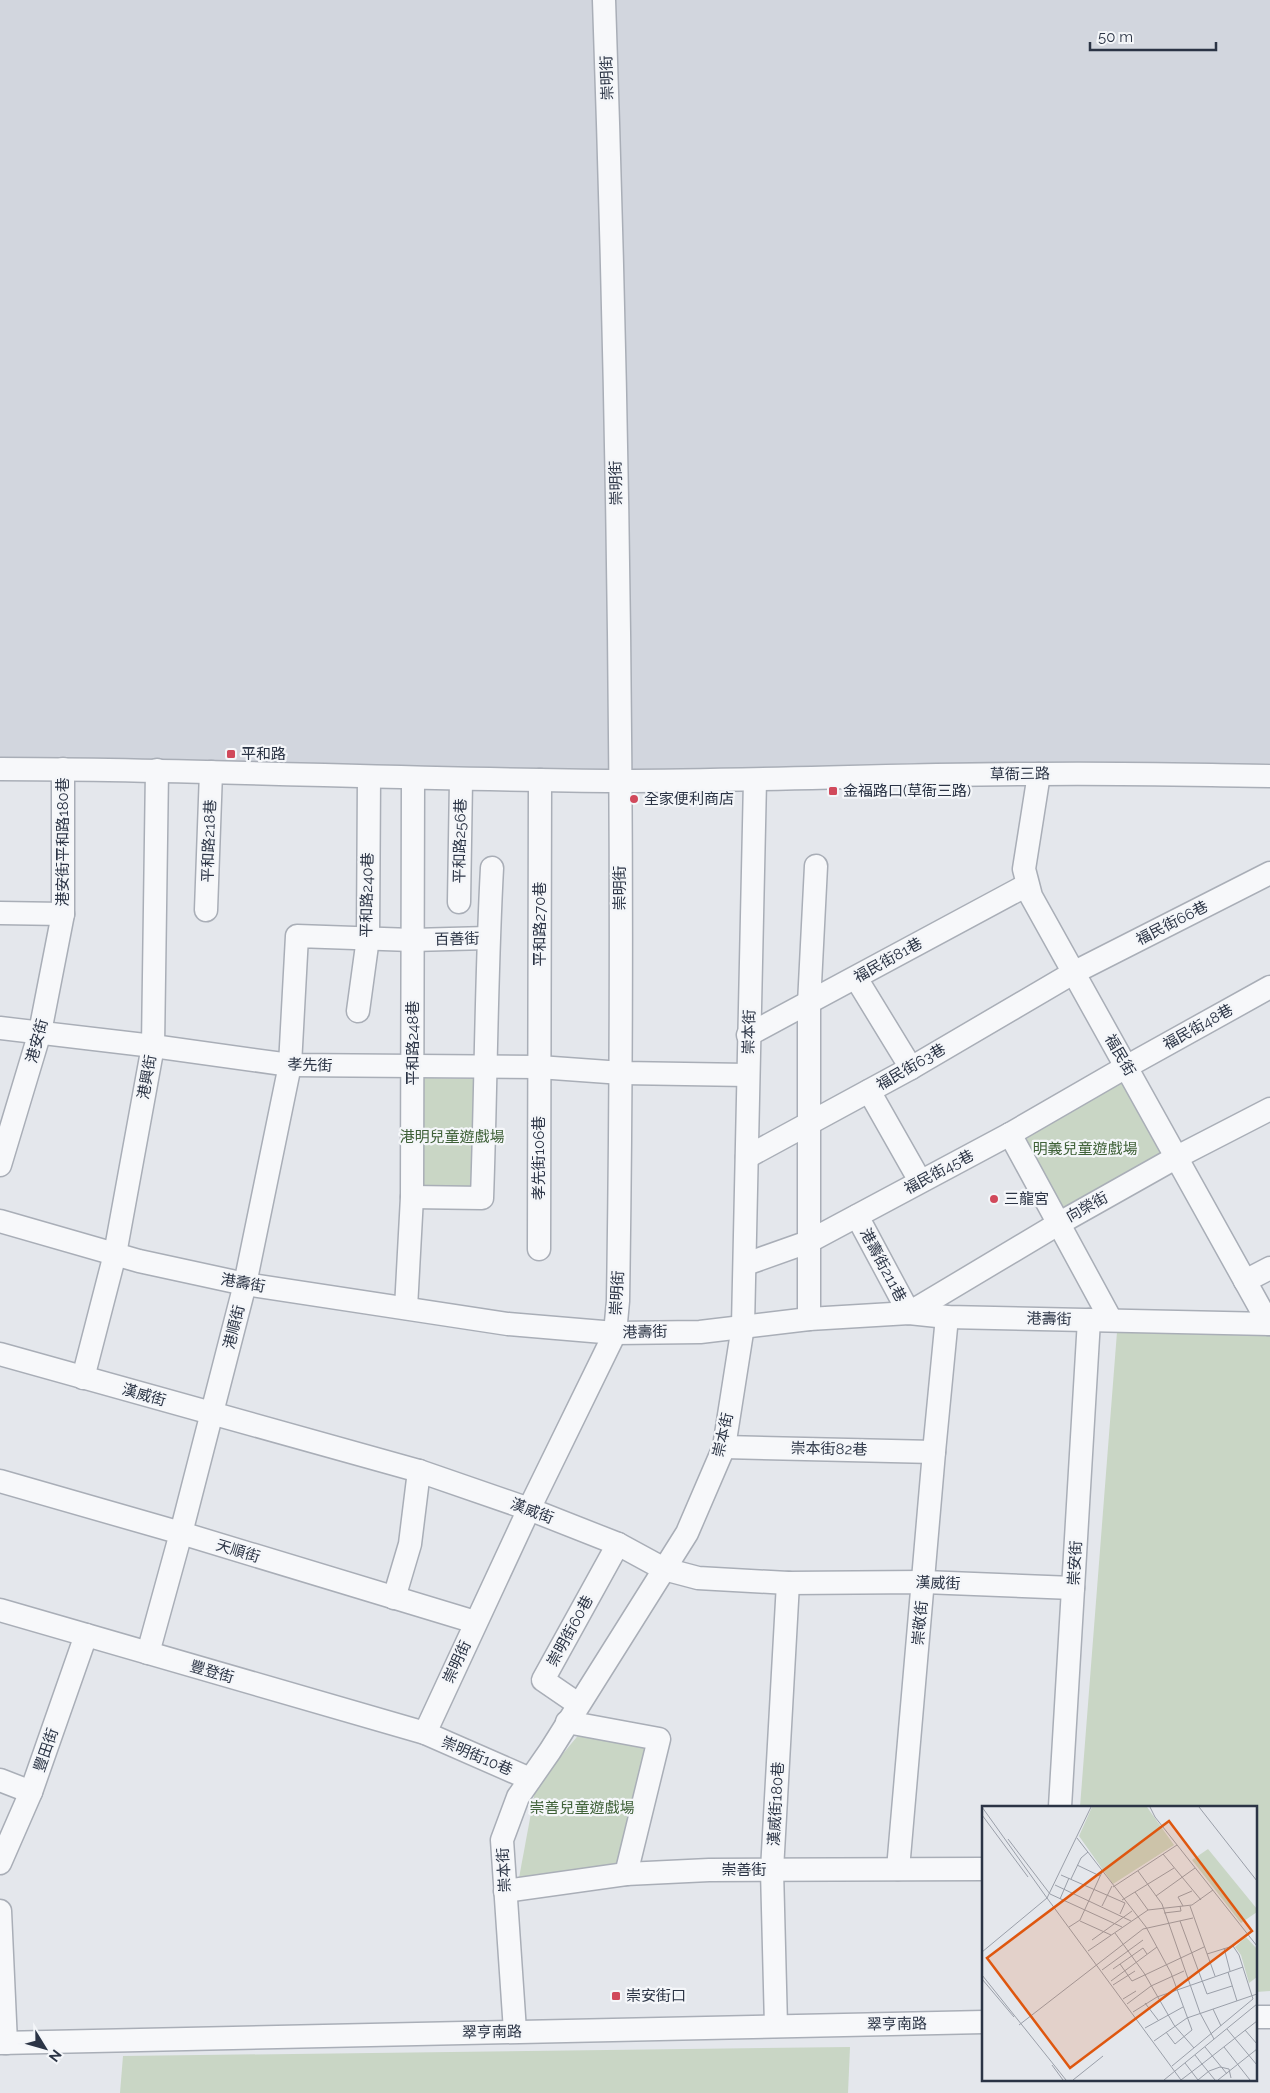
<svg xmlns="http://www.w3.org/2000/svg" width="1270" height="2093" font-family="Raleway,'Noto Sans TC',sans-serif">
  <rect width="100%" height="100%" fill="#e4e7ec"/>
  <path fill="#d2d6de" d="M0,0H1270V763L1025,777L0,769Z"/>
  <g fill="#c9d6c5">
    <path d="M1124,1073L1170,1155L1066,1213L1021,1131Z"/>
    <path d="M422,1078L485,1079L482,1195H421Z"/>
    <path d="M1117,1332L1270,1336V1991L1256,1992V1807H1080Z"/>
    <path d="M581,1732L651,1745L617,1865L519,1878L536,1786Z"/>
    <path d="M850,2047L848,2093H120L123,2056Z"/>
  </g>
  <g fill="none" stroke-linecap="round" stroke-linejoin="round">
    <defs>
      <g id="minor">
        <path d="M0,769C206,769 413,780 619,781C759,781 900,774 1040,774C1117,773 1193,775 1270,776"/>
        <path d="M1039,774L1024,869L1031,896L1269,1324"/>
        <path d="M459,902L461,780"/>
        <path d="M206,910L211,772"/>
        <path d="M0,913L63,914"/>
        <path d="M856,978L911,1068"/>
        <path d="M358,1011L368,938L369,777"/>
        <path d="M0,1028L153,1046L290,1065L539,1067L622,1073L748,1075"/>
        <path d="M748,1035L1027,885"/>
        <path d="M869,1091L920,1181"/>
        <path d="M1010,1134L1111,1320"/>
        <path d="M747,1157L911,1068L1073,973L1270,873"/>
        <path d="M0,1165L40,1032L63,914V769"/>
        <path d="M412,1197L482,1198C486,1088 486,978 492,868"/>
        <path d="M857,1216L909,1313L1058,1224L1177,1157L1270,1109"/>
        <path d="M0,1221L139,1261L245,1284L508,1324L615,1333L700,1332L809,1319L909,1313L947,1317L1270,1324"/>
        <path d="M539,1249L540,780"/>
        <path d="M746,1264L808,1242L1010,1134L1126,1067L1270,987"/>
        <path d="M1245,1281L1270,1268"/>
        <path d="M406,1308L412,1197L413,779"/>
        <path d="M809,1319V1004L816,866"/>
        <path d="M0,1354L419,1471L529,1509L618,1544L664,1569L698,1578L788,1583L924,1582L1073,1588"/>
        <path d="M83,1378L115,1254L153,1046L157,770"/>
        <path d="M724,1447L934,1452"/>
        <path d="M0,1481L181,1533L475,1622"/>
        <path d="M394,1598L410,1544L419,1471"/>
        <path d="M0,1610L425,1733L530,1779"/>
        <path d="M148,1653L181,1533L245,1284L290,1065L297,936L412,940L488,938"/>
        <path d="M578,1704L543,1680L618,1544"/>
        <path d="M567,1722L659,1739L626,1874"/>
        <path d="M425,1733L529,1509L615,1333L618,1301C625,867 619,433 604,0"/>
        <path d="M0,1780L31,1792"/>
        <path d="M1060,1807L1089,1320"/>
        <path d="M0,1863L31,1792L86,1635"/>
        <path d="M898,1869L934,1452L947,1317"/>
        <path d="M505,1891L626,1874L709,1870L984,1869"/>
        <path d="M0,1911L6,2043"/>
        <path d="M1256,2017H1270"/>
        <path d="M776,2026L772,1870L788,1583"/>
        <path d="M515,2031L502,1840L518,1797L550,1751L687,1533L724,1447L743,1326L755,780"/>
        <path d="M0,2043L984,2022"/>
      </g>
    </defs>
    <use href="#minor" stroke="#a9aeb7" stroke-width="25"/>
    <use href="#minor" stroke="#f7f8fa" stroke-width="22"/>
  </g>
  <g fill="#d1495b" stroke="#f4f6f9" stroke-width="2">
    <rect x="226" y="749" width="10" height="10" rx="2.5"/>
    <rect x="828" y="786" width="10" height="10" rx="2.5"/>
    <circle cx="634" cy="799" r="5"/>
    <circle cx="994" cy="1199" r="5"/>
    <rect x="611" y="1991" width="10" height="10" rx="2.5"/>
  </g>
  <g text-anchor="middle" dominant-baseline="central" stroke-width="4.5" stroke-linejoin="round" paint-order="stroke">
    <g font-size="15" fill="#2b3445" stroke="#f4f6f9">
      <text transform="translate(607 78) rotate(-92)">崇明街</text>
      <text transform="translate(616 483) rotate(-91)">崇明街</text>
      <text transform="translate(1020 774) rotate(-1)">草衙三路</text>
      <text transform="translate(209 841) rotate(-88)">平和路218巷</text>
      <text transform="translate(460 841) rotate(-89)">平和路256巷</text>
      <text transform="translate(63 842) rotate(-90)">港安街平和路180巷</text>
      <text transform="translate(620 888) rotate(-90)">崇明街</text>
      <text transform="translate(367 895) rotate(-89)">平和路240巷</text>
      <text transform="translate(1172 923) rotate(-27)">福民街66巷</text>
      <text transform="translate(540 924) rotate(-90)">平和路270巷</text>
      <text transform="translate(457 939) rotate(-1)">百善街</text>
      <text transform="translate(888 960) rotate(-29)">福民街81巷</text>
      <text transform="translate(1198 1027) rotate(-29)">福民街48巷</text>
      <text transform="translate(749 1032) rotate(-89)">崇本街</text>
      <text transform="translate(37 1041) rotate(-75)">港安街</text>
      <text transform="translate(413 1043) rotate(-90)">平和路248巷</text>
      <text transform="translate(1120 1055) rotate(60)">福民街</text>
      <text transform="translate(310 1065) rotate(2)">孝先街</text>
      <text transform="translate(911 1067) rotate(-30)">福民街63巷</text>
      <text transform="translate(147 1077) rotate(-80)">港興街</text>
      <text transform="translate(539 1158) rotate(-90)">孝先街106巷</text>
      <text transform="translate(939 1172) rotate(-28)">福民街45巷</text>
      <text transform="translate(1087 1207) rotate(-29)">向榮街</text>
      <text transform="translate(883 1265) rotate(62)">港壽街211巷</text>
      <text transform="translate(243 1283) rotate(10)">港壽街</text>
      <text transform="translate(617 1293) rotate(-87)">崇明街</text>
      <text transform="translate(1049 1319) rotate(1)">港壽街</text>
      <text transform="translate(234 1327) rotate(-76)">港順街</text>
      <text transform="translate(645 1332) rotate(-1)">港壽街</text>
      <text transform="translate(144 1395) rotate(16)">漢威街</text>
      <text transform="translate(723 1435) rotate(-77)">崇本街</text>
      <text transform="translate(829 1449) rotate(1)">崇本街82巷</text>
      <text transform="translate(532 1511) rotate(21)">漢威街</text>
      <text transform="translate(238 1551) rotate(17)">天順街</text>
      <text transform="translate(1075 1563) rotate(-87)">崇安街</text>
      <text transform="translate(938 1583) rotate(2)">漢威街</text>
      <text transform="translate(920 1623) rotate(-85)">崇敬街</text>
      <text transform="translate(570 1631) rotate(-61)">崇明街60巷</text>
      <text transform="translate(457 1662) rotate(-65)">崇明街</text>
      <text transform="translate(212 1672) rotate(16)">豐登街</text>
      <text transform="translate(46 1750) rotate(-71)">豐田街</text>
      <text transform="translate(477 1756) rotate(23)">崇明街10巷</text>
      <text transform="translate(776 1804) rotate(-87)">漢威街180巷</text>
      <text transform="translate(504 1870) rotate(-93)">崇本街</text>
      <text x="744" y="1870">崇善街</text>
      <text transform="translate(897 2024) rotate(-1)">翠亨南路</text>
      <text transform="translate(492 2032) rotate(-1)">翠亨南路</text>
    </g>
    <g font-size="15" fill="#2b3445" stroke="#f4f6f9" text-anchor="start">
      <text x="241" y="754">平和路</text>
      <text x="843" y="791">金福路口(草衙三路)</text>
      <text x="644" y="799">全家便利商店</text>
      <text x="1004" y="1199">三龍宮</text>
      <text x="626" y="1996">崇安街口</text>
    </g>
    <g font-size="15" fill="#3f6138" stroke="#f4f6f9">
      <text x="452" y="1137">港明兒童遊戲場</text>
      <text x="1085" y="1149">明義兒童遊戲場</text>
      <text x="582" y="1808">崇善兒童遊戲場</text>
    </g>
  </g>
  <g transform="translate(982 1806)">
    <rect width="275" height="275" fill="#e4e7ec"/>
    <path d="M110,1H165L192,39L131,78L97,30ZM226,43L275,103V106L259,117L210,54ZM264,131L275,143V171L267,177L259,149L253,141Z" fill="#c9d6c5"/>
    <path fill="none" stroke="#9a9fa9" stroke-width="1" d="M0,1L65,92M168,1L173,11L275,140M217,1L275,75M0,9L46,71M95,32L164,121L189,167L210,224L193,238L184,226M26,33L68,88L140,121M181,48L219,94M95,59L118,70M156,65L180,98L218,207L232,233M79,69L143,97L138,108M89,73L99,52L106,46M73,79L149,115M131,81L195,39M153,86L166,104M174,90L213,62M65,92L199,274M78,93L87,72M140,94L192,62M120,100L130,80M201,100L196,91L210,85M208,100L233,170M182,107L199,105L198,100M98,115L129,129M198,115L225,188L250,180M87,121L98,114L120,66M133,127L162,167L192,219L212,242M110,134L150,105M242,142L248,165M106,145L166,104L210,99L231,84M0,146L65,92L109,1M225,148L251,140L265,128M138,158L150,175L222,141M131,163L161,142L165,148M120,164L161,134M246,166L255,195M0,169L84,274M0,173L32,211M129,175L175,141M131,179L153,165M141,193L154,185M163,197L176,214M145,198L169,180L202,165M231,203L239,220M151,206L175,191L261,161M37,219L161,123L211,112M163,222L201,201M245,223L275,259M263,224L275,238M172,235L205,212L275,188M223,241L245,268M242,241L268,274M213,249L220,258L275,215M203,257L216,274L227,265L238,261L247,263L249,272M70,259L81,274M190,260L271,193L257,149L251,140M91,274L121,250M182,274L275,198M199,274L220,258L233,274M236,274L275,243"/>
    <path fill="#df570f" fill-opacity="0.15" stroke="#df570f" stroke-width="2.5" d="M187,15L270,125L88,262L5,152Z"/>
    <rect width="275" height="275" fill="none" stroke="#2b3445" stroke-width="2.5"/>
  </g>
  <g transform="translate(45 2048) rotate(127)" stroke="#f4f6f9" stroke-width="4" paint-order="stroke">
  <path d="M0-4L9 19L0 12L-9 19Z" fill="#2b3445"/>
  <text y="-8" font-size="14" font-weight="bold" text-anchor="middle" fill="#2b3445">N</text>
  </g>
  <path d="M1090 42v8h126v-8" fill="none" stroke="#2b3445" stroke-width="2.5"/>
  <text x="1098" y="42" font-size="15" fill="#2b3445" stroke="#f4f6f9" stroke-width="4" paint-order="stroke">50 m</text>
</svg>
